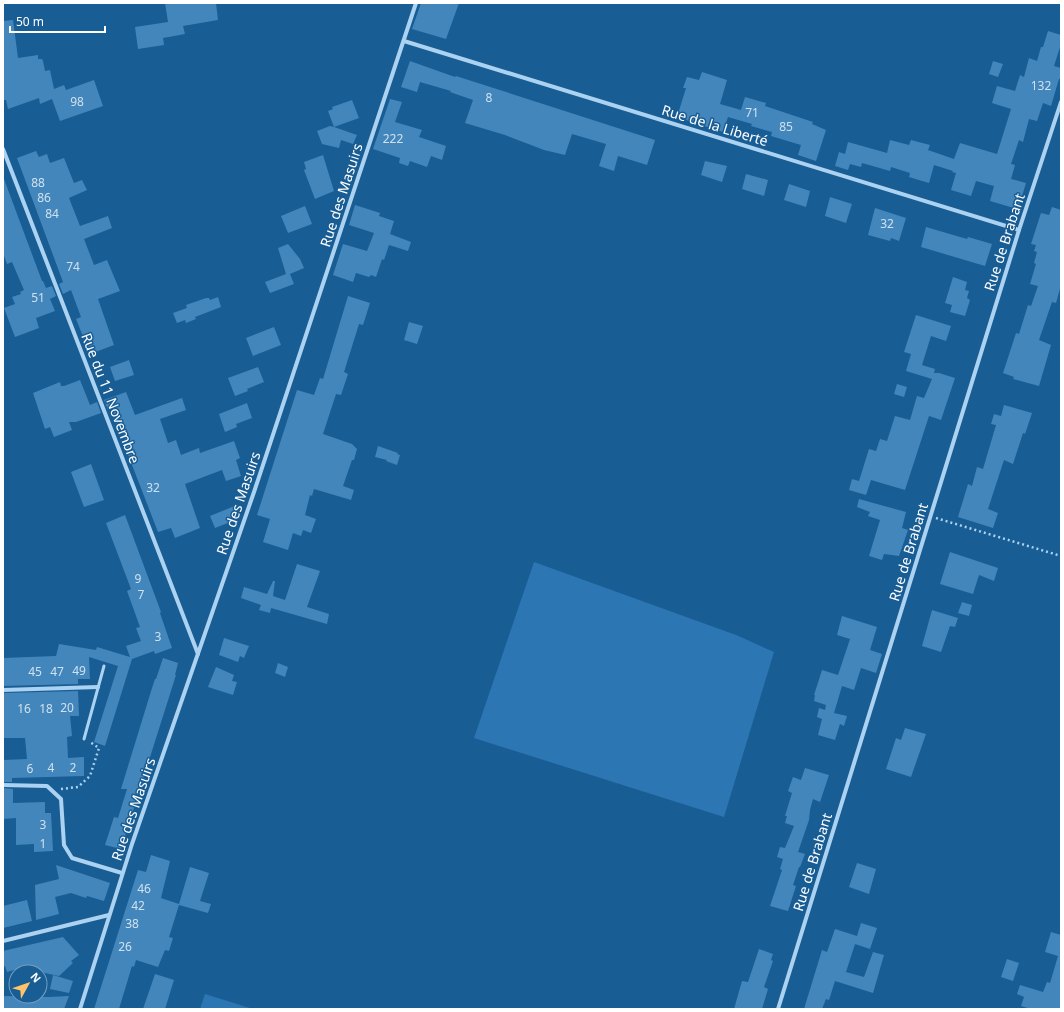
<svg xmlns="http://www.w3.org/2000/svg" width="1064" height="1012" font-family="'Noto Sans',sans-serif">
  <rect width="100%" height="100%" fill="#195d95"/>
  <g fill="#2c77b3">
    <path d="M534,562L736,635L774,652L724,817L474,738Z"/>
    <path d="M205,994L253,1009H200Z"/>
  </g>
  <g fill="#4286bc">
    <path d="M165,3H216L218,20L183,26L185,34L163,38L164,45L138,49L135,27L168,22Z"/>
    <path d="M421,3H459L446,39L412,29Z"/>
    <path d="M13,20L18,58L38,55V59H42L43,61L45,71L50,70L54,89L64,85L66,90L94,80L103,106L60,121L52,99L40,104L39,98L8,109L6,100H3V21Z"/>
    <path d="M1048,31L1061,35V44L1054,66L1061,68V79H1059L1051,106L1043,103L1037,121L1029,119L1023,142L1019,140L1011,164L1015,165L1011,179L1026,183L1019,206H1018L1017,209L990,201L994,186L976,181L971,196L951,190L956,173L952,172L953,171L934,165L929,183L909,177L910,173L891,167L890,171L862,163L861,167L850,164L848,170L835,166L839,152L845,154L848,142L887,153L890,140L909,145L911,140L930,145L928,150L954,159L960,143L997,154L1011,109L992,103L997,86L1015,91L1020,75L1024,77L1029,58L1037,61L1041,47H1043Z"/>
    <path d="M410,61L455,77L456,76L655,140L647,165L618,156L614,171L599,166L606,144L572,134L565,155L544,150L505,135L465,123L473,100L450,92L451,91L420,82L417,92L401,87Z"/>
    <path d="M993,61L1003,64L998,77L989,74Z"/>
    <path d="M702,72L727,80L720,104L741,110L745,97L766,103L765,106L813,122L812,124L826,130L816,161L798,155L801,145L771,136L772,132L751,126L752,124L728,117L723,132L677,117L686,88H683L687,77L699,80Z"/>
    <path d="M390,99L402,102L395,122L422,130L419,137L446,146L442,160L431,156L427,167L410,161L408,166L399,163L400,158L373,149Z"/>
    <path d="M352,100L359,118L334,127L357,135L353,144L341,140L339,148L322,144L317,131L330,126L334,127L328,111L333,109L332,107Z"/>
    <path d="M36,151L39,157L47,154L50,163L64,158L74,183L82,180L87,190L69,198L80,226L108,216L112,228L84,239L94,265L107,260L120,291L98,299L114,345L90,354L76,319L81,317L71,290L63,294L59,284L63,282L17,158Z"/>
    <path d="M323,155L334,191L315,199L304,170L306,169L304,162Z"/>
    <path d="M705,161L727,166L722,182L701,175Z"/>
    <path d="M746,174L768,180L764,196L742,189Z"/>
    <path d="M3,179H4L42,281H43L46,288L52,286L56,296L50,299L55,311L36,318L39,328L15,337L4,308L15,304L12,297L21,294L20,292L24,290L12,262L7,264L3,253Z"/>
    <path d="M789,184L810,191L806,207L784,200Z"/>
    <path d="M830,197L852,204L846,223L825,216Z"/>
    <path d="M355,205L380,213L379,216L394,221L390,234L411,242L408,251L389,245L384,260L382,259L376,277L371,275L369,277L356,273L353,282L333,275L343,244L367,251L374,233L349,225Z"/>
    <path d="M305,206L312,224L288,233L281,216Z"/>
    <path d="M1052,207L1061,210V285L1056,303L1052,302L1039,340L1051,345L1039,386L1013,379L1014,377L1003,373L1016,333L1019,334L1028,305L1031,306L1038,286L1030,284L1036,264L1034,263L1037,252L1034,251L1036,245L1031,244L1041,213L1049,215Z"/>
    <path d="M875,208L906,218L899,241L891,238L890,241L868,235Z"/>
    <path d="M926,227L967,239L968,237L992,244L985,266L921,247Z"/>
    <path d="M288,244L300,259L304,268L290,274L294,284L270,293L265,282L286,274L278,248Z"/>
    <path d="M953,277L967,282L965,290L969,291L967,298L970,300L965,316L950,312L952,305L945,303Z"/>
    <path d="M348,296L370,303L363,325L359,324L344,372L348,374L341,395L336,394L323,434L352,444L357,449L354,460H352L343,486L354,490L351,500L314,489L312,496L310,495L305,515L316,519L311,533L303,530L301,536L293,533L288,550L263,542L270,519L257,515L297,390L314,395L320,378L323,379Z"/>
    <path d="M218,297L221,307L195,317L196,319L186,323L185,320L177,323L173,313L187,308L186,305L206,298H209L210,300Z"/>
    <path d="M916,315L951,326L946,341L931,336L922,365L935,369L934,373H939L955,378L941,420L929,416L905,490L871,480L866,495L849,490L852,479L859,481L869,449L876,451L880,439L887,441L895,416L910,420L917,396L924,398L932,379L906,371L911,354L904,352Z"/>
    <path d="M409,322L423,326L417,344L404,340Z"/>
    <path d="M274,327L281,345L253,356L246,338Z"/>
    <path d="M129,360L134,375L115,381L110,367Z"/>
    <path d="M258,367L264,382L247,389L248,391L235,396L228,378Z"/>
    <path d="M80,380L90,405L97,402L101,413L76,422H69L72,430L54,437L50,427L45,429L33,393L60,382L61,386H64Z"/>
    <path d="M897,384L907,387L904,397L894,394Z"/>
    <path d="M126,392L135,415L182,398L186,410L160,419L168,443L176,440L181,455L199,448L200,453L234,441L240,458L236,460L241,476L226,481L222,470L185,484L200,528L175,538L171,528L158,532L125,447L128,446L121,428L118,430L111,409L108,410L104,400Z"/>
    <path d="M247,403L252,418L236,424L237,427L225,432L219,414Z"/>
    <path d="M1004,405L1032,413L1025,434L1023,433L1013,464L1004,460L988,509L998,513L993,528L958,517L968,484L972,486L977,467L983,469L996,425L991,424L994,414L1001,416Z"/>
    <path d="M378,446L398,453L397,454L400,455L397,465L386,461L387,460L375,457Z"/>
    <path d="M91,464L104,500L84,507L71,472Z"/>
    <path d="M859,499L906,512L902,528L908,530L899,556L884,554L882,560L869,556L880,520L868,516L870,512L857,507Z"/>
    <path d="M237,505L233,521L215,528L210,516Z"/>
    <path d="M125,515L161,612L160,613L172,648L155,654L154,651L132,659L105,746L94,742L118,666L89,657L90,679H78V684L3,686V658L56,656L59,644L96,650L97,647L130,657L126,646L141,641L136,628L140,627L127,591L131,589L106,523Z"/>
    <path d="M950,552L998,568L994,581L979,575L973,594L940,584Z"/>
    <path d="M297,564L320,571L307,607L329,614L327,624L271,608L270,613L259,610L261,605L241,598L244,587L267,594L273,581H275L273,596L285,600Z"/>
    <path d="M962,602L972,605L969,616L958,613Z"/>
    <path d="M932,610L958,618L955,627L950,626L941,652L922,646Z"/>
    <path d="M842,616L877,627L870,650L882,654L876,673L861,668L854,690L842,686L834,713L847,716L844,726L840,724L835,740L818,735L822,719L817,717L819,708L825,710L826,705L814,701L815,695H814L822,670L838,675L850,639L837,635Z"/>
    <path d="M224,638L249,646L244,658L240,656L238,662L219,655Z"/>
    <path d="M163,658L178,663L175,675H176L121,849L105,845L114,817L118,818L127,789H121L152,688L155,679H156Z"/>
    <path d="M278,663L288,667L285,677L275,673Z"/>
    <path d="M216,667L234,675L232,681L237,682L233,695L208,687Z"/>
    <path d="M78,691L79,716H70L72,736L67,737L68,758L84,757V776L12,778V782H3V760L27,759L25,738H3L4,693Z"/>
    <path d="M905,728L926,734L911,777L886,769L896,738L901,740Z"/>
    <path d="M805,768L829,775L820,802L813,799L810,810L809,820L798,852L805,854L800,867H799L793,885L796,886L788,911L770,906L782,870L780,869L783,859L777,857L780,847L785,848L794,826L785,823L787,816H785L792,793L788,791L793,777L801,780Z"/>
    <path d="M3,788L13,789V803L45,802V813H51L53,851L34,852V844L16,845V818L3,819Z"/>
    <path d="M151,855L170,861L161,898L179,904L190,867L209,873L200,901L211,904L208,913L179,905L169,937L173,938L169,951L165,950L158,967L136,960L134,967L132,966L119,1009H94L138,870L146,872Z"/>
    <path d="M857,863L876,869L869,894L849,887Z"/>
    <path d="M56,865L110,883L104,901L87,896L86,898L71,893L55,897L59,914L36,920L35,885L59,879Z"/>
    <path d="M27,900L32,921L3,928V906Z"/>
    <path d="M861,923L877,928L870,949L855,944L856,941L846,972L864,977L873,952L884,955L873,993L835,981L829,1000L826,999L822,1009H804L822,950L827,952L835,929L857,936Z"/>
    <path d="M1051,932L1061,935V1009H1031L1021,1006L1024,997L1017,994L1020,985L1043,992L1047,982L1050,983L1058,956L1045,952Z"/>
    <path d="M63,937L79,955L71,961L73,963L59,976L35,971L17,972L18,969L7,972L5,966L3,967V951Z"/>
    <path d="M759,949L773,954L771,960L773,961L764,987L768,989L762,1009H734L742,981L748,982Z"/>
    <path d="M1007,959L1019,963L1013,981L1001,977Z"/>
    <path d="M155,974L174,980L165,1009H143Z"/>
    <path d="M53,975L73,981L69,993L50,989Z"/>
    <path d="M3,996L48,997L69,996L64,1009H3Z"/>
  </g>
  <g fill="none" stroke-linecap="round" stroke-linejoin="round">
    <g stroke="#abd2f0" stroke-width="2.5" stroke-dasharray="2 3" stroke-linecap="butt">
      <path d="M936,518L1061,556"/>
      <path d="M61,789L78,787L90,776L99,748L90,742"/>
    </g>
    <path stroke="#abd2f0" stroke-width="3" d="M84,739L104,666"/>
    <g stroke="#abd2f0" stroke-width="4">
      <path d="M404,41L1019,230"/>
      <path d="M3,149L198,654"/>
      <path d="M3,690L98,687"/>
      <path d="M3,785L47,786L61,799L64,845L72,858L122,873"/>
      <path d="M3,941L109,915"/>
      <path d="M80,1009L132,844L254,492L416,3"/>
      <path d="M778,1009L1019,230L1061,102"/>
    </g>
  </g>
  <g text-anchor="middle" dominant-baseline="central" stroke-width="3" stroke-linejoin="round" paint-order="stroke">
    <g font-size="12" fill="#d0e1ee">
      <text x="1041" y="85">132</text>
      <text x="489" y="97">8</text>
      <text x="77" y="101">98</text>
      <text x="752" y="112">71</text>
      <text x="786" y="126">85</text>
      <text x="393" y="138">222</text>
      <text x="38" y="182">88</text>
      <text x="44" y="197">86</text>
      <text x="52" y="213">84</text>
      <text x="887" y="223">32</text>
      <text x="73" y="266">74</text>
      <text x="38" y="297">51</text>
      <text x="153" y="487">32</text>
      <text x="138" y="578">9</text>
      <text x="141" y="594">7</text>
      <text x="158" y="636">3</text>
      <text x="79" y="670">49</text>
      <text x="35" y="671">45</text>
      <text x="57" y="671">47</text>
      <text x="67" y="707">20</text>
      <text x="24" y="708">16</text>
      <text x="46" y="708">18</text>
      <text x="51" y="767">4</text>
      <text x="73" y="767">2</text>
      <text x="30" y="768">6</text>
      <text x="43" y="824">3</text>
      <text x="43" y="843">1</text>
      <text x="144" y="888">46</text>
      <text x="138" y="905">42</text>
      <text x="132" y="923">38</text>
      <text x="125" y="946">26</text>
    </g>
    <g font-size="14" fill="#fff" stroke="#195d95">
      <text transform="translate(715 125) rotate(17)">Rue de la Liberté</text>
      <text transform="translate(341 195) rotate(-72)">Rue des Masuirs</text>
      <text transform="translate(1004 242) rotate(-72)">Rue de Brabant</text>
      <text transform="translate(111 398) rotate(69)">Rue du 11 Novembre</text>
      <text transform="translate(238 503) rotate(-71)">Rue des Masuirs</text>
      <text transform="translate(908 552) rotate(-73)">Rue de Brabant</text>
      <text transform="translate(133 809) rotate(-71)">Rue des Masuirs</text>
      <text transform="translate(812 862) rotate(-73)">Rue de Brabant</text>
    </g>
  </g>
  <rect width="1064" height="1012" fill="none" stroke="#ffffff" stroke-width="8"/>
  <g transform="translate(28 984) rotate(50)"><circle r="19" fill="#195d95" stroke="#759ebf"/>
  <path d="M0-3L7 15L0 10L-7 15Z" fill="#ffc36a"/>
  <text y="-6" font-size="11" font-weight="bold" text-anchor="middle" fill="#ffffff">N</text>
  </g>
  <path d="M10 26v6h95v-6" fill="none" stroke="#ffffff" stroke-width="2"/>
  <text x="16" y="26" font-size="12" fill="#ffffff" stroke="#195d95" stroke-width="3" paint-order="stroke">50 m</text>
</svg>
